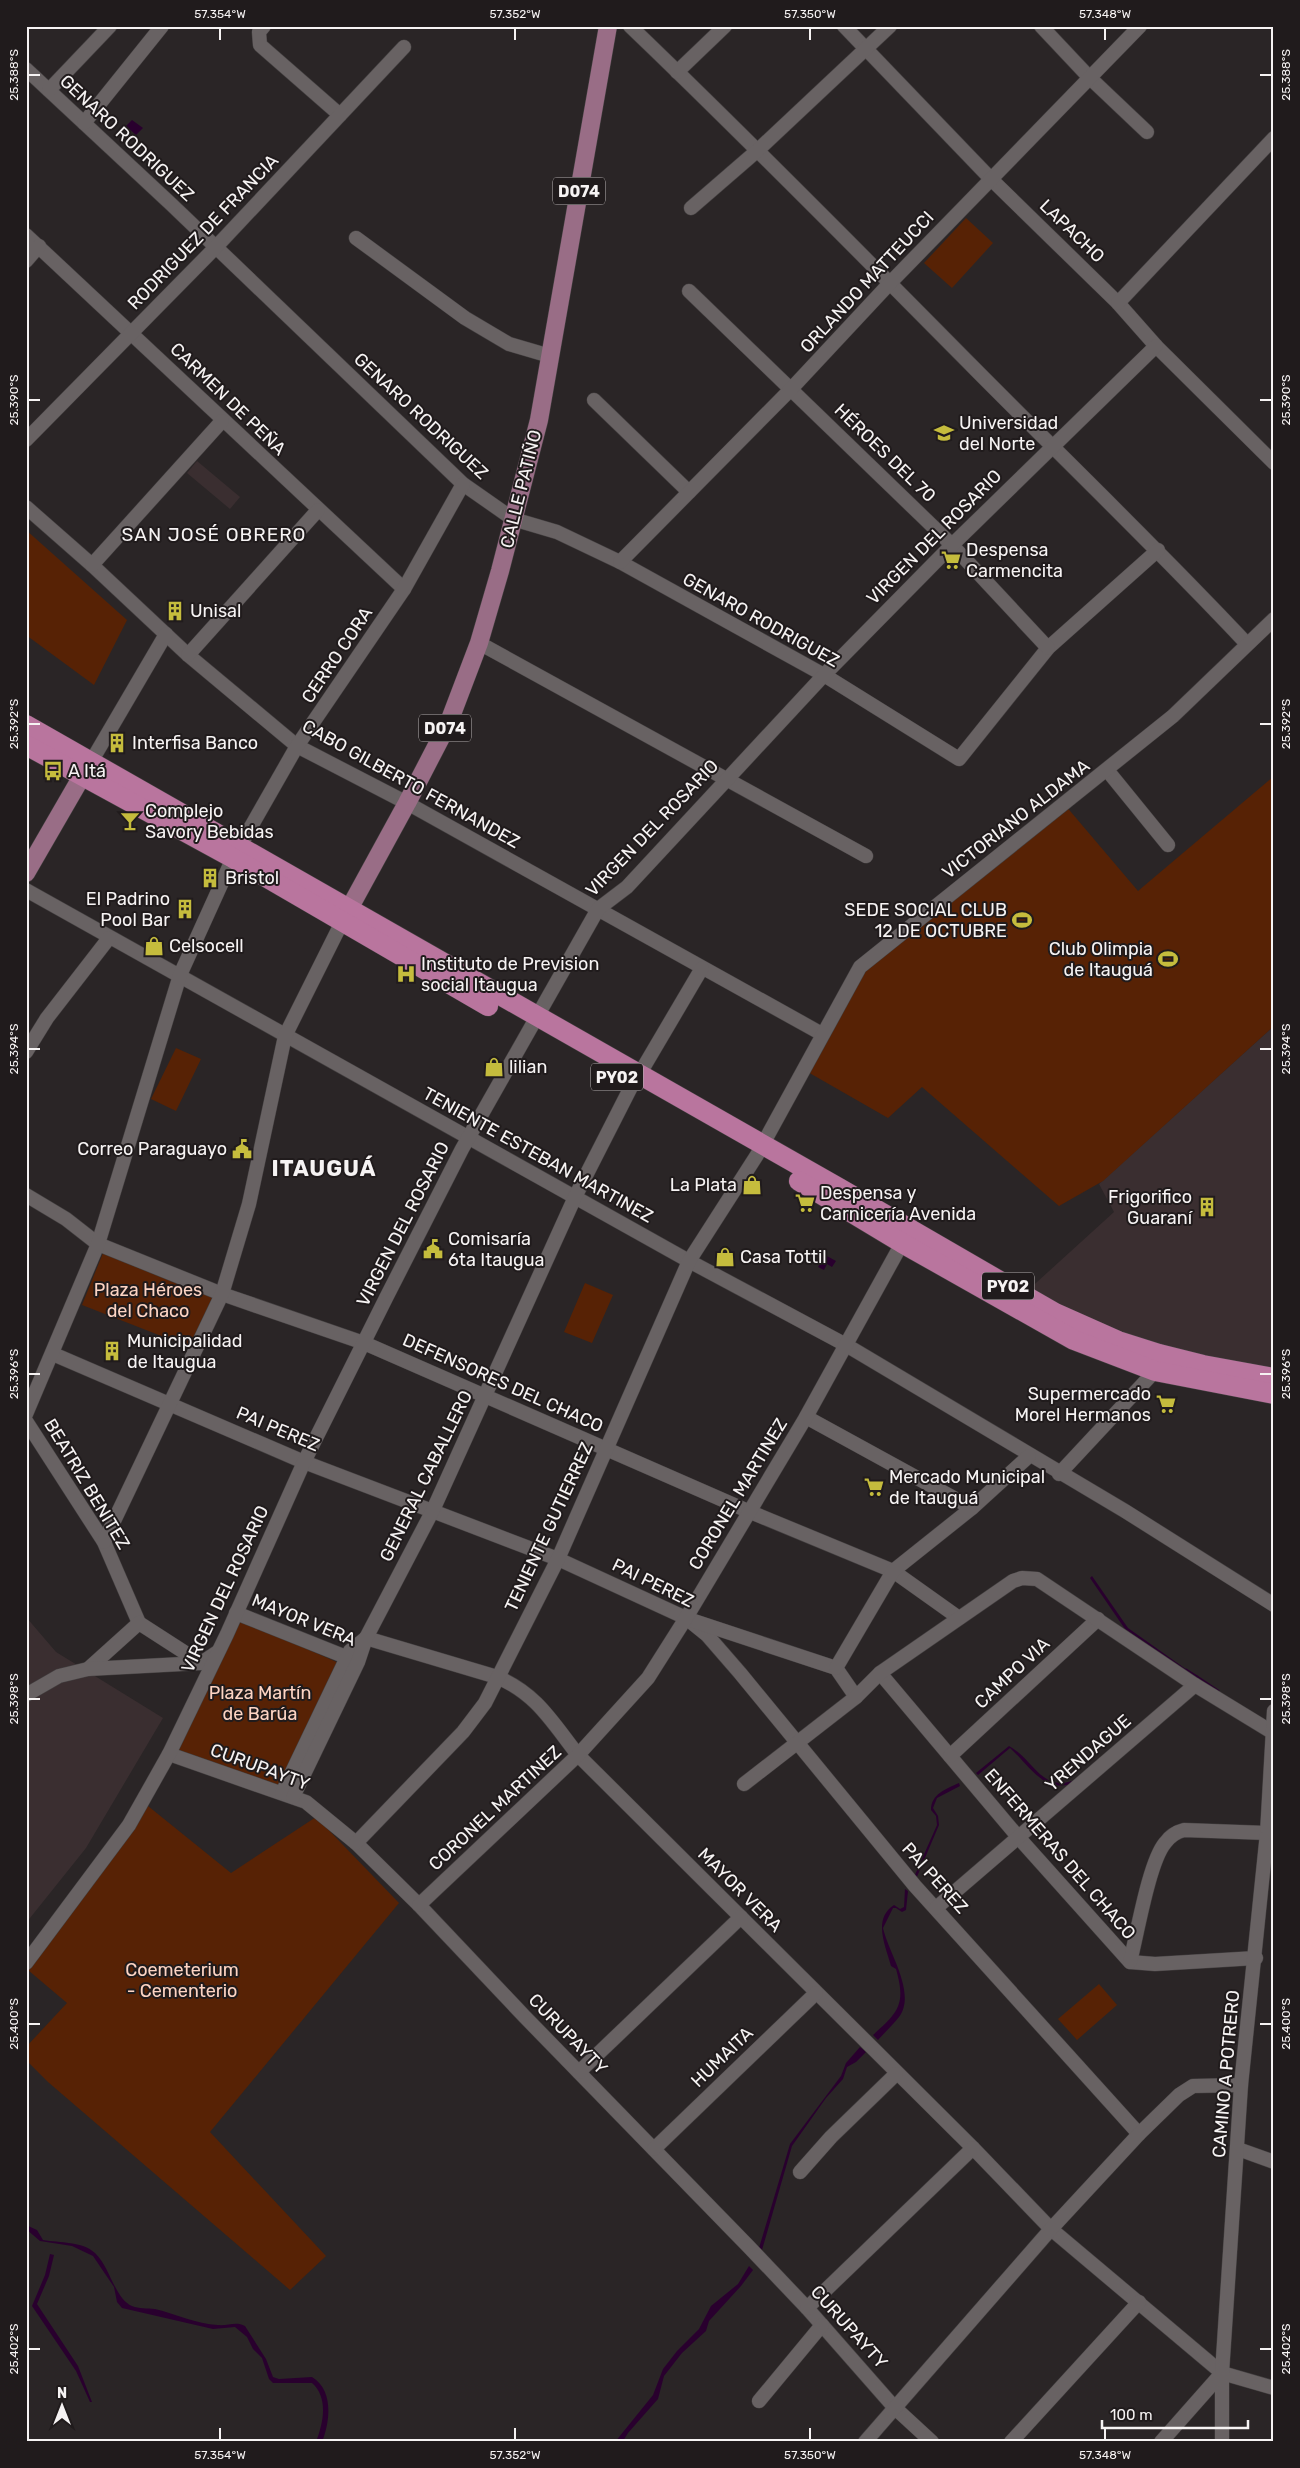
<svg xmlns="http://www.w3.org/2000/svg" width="1300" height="2468" font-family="Rubik,sans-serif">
  <rect width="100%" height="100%" fill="#2a2526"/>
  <g fill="#3a2e30">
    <path d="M197,461L240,497L230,509L187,473Z"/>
    <path d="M1274,1026V1372L1141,1346L1026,1292L1114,1212L1099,1184Z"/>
    <path d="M26,1617L56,1652L163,1718L86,1848L26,1923Z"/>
  </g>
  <g fill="#572205">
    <path d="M966,218L993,243L952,288L924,263Z"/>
    <path d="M26,530L127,620L94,685L26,635Z"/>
    <path d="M1274,776V1026L1103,1181L1059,1206L922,1087L888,1118L806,1071L865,965L1065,805L1138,891Z"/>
    <path d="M176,1048L201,1059L176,1111L151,1099Z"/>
    <path d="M103,1253L213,1296L192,1348L82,1305Z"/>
    <path d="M585,1283L613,1295L592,1343L564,1332Z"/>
    <path d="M238,1618L341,1664L281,1786L171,1753Z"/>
    <path d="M148,1806L231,1873L316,1817L399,1903L210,2132L326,2256L290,2290L48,2082L26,2060V2047L67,2003L28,1970Z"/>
    <path d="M1099,1984L1117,2005L1077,2040L1058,2019Z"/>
  </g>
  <g fill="#29002e">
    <path d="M132,120L143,128L136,135L126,126Z"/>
    <path d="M825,1255L836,1261L832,1267L827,1264L824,1270L818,1267Z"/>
    <path d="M1092,1576L1128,1628L1252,1716L1125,1629L1090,1578Z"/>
    <path d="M1181,1688L1183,1690L1079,1781C1045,1797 1031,1767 1010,1748L978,1775L976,1773L1009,1746C1035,1760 1042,1796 1079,1778Z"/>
    <path d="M959,1783L960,1786L937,1798L933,1808L938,1816L939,1825L916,1879L914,1877L937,1825L936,1816L931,1810C931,1794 946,1789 959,1783Z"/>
    <path d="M905,1889L908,1891L906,1910L902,1912L896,1908H893L883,1928C888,1952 917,1993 899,2017C893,2025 885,2032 878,2040L873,2035C899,2012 906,2004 896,1969L891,1966C886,1947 872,1919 894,1905L900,1909L904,1907Z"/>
    <path d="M860,2047L866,2052L856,2062L847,2067L843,2079L826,2098L792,2146L762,2250L759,2248L790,2144L841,2076L846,2063Z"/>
    <path d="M26,2225L37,2230L43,2240C60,2243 82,2241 95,2253C110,2267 115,2299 132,2306C139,2309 147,2308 155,2309C176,2314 196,2324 218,2325C228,2326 236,2321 245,2326L266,2359L273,2377L279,2379L312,2377C334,2390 330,2422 322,2442H316C323,2424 329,2398 312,2383H273L269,2379L262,2358L253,2349L247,2337L235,2327L213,2329L122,2308L117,2302L114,2287L93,2256L72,2246L40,2241L26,2229Z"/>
    <path d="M50,2254L54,2255L49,2276L37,2304L78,2366L92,2402H90L76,2371L32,2306L45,2275Z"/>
    <path d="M749,2266L753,2270L741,2286L709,2321L706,2331L682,2353L664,2376L658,2399L628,2433L623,2441L615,2442L653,2395L663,2369L677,2351L699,2329L711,2306L738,2284Z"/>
  </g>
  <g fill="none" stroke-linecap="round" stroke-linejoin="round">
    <g stroke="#29002e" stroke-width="3">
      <path d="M1186,1670L1197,1677"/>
      <path d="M1197,1677L1218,1691"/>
    </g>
    <defs>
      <g id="minor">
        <path d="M264,26L259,32L260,45L340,115"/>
        <path d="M630,26C746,137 859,252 972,366C1064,459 1158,549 1247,644"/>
        <path d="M844,26L991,179L1118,303L1156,346L1274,463"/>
        <path d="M1041,26L1089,77L1147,132"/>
        <path d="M26,69L172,205L463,484L513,519L557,532L620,562L824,675L959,759L1048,648L1158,550"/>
        <path d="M677,72L725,26"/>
        <path d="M49,90L110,26"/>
        <path d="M84,123L162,26"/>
        <path d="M691,208L758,150L890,26"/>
        <path d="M26,235L404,589"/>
        <path d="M356,238L465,318L509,344L550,356"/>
        <path d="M26,261L39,246"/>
        <path d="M689,291L952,545L1048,648"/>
        <path d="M1118,303L1274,138"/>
        <path d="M594,400L689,492"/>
        <path d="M26,440L215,248L404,47"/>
        <path d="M26,507L92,565L188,655L297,746L407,803L822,1034"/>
        <path d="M620,562L792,388L890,283L1140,26"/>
        <path d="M92,565L222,421"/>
        <path d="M479,643L866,856"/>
        <path d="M188,655L318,510"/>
        <path d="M91,762L166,634"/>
        <path d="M1107,770L1168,845"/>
        <path d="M240,846L297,746L404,589L463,484"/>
        <path d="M26,890L689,1261L846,1345L1125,1511L1274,1605"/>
        <path d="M26,1052L47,1018L109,938"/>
        <path d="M639,1075L702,968"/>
        <path d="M26,1195L66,1219L98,1244L222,1294L364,1343L748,1511L893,1571L959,1618"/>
        <path d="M53,1354L304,1462L558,1559L686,1618L707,1635L740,1673L915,1886L1139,2134"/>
        <path d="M26,1414L98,1244L180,975L233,858"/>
        <path d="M806,1417L972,1508"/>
        <path d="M26,1421L104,1542L139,1623"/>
        <path d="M1059,1474L1155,1371"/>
        <path d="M104,1542L222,1294L249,1204L285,1036L342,922"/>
        <path d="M236,1613L356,1661"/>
        <path d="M694,1621L836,1668L856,1697"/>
        <path d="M366,1638L497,1677C537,1694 552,1722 578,1755L973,2148L1051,2229L1222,2373L1274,2388"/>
        <path d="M836,1668L893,1571L972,1508L1029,1456"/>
        <path d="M88,1669L139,1623L201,1663"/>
        <path d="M880,1673L1019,1838L1130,1962L1155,1964L1256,1958"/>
        <path d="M26,1695L59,1676L88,1669L201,1663L216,1653"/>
        <path d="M169,1754L306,1802L356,1843L419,1905L525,2017L749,2247L807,2308L894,2407L932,2442"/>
        <path d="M950,1756L1098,1619"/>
        <path d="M744,1784L856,1697L880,1673L1013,1581L1022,1578L1037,1579L1195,1685L1272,1732"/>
        <path d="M282,1793L350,1651L366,1638"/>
        <path d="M293,1797L358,1662L366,1638L433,1510L575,1197L632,1085"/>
        <path d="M356,1843L463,1732L485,1703L558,1559L689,1261L757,1155L860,967L1173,716L1274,619"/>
        <path d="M419,1905L578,1755L648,1678L686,1618L806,1417L906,1236"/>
        <path d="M936,1908L1195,1685"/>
        <path d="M1130,1962C1137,1935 1149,1862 1165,1843C1170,1836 1176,1832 1184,1830L1267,1833L1273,1839"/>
        <path d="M26,1963L129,1825L169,1754L227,1634L304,1462L386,1298L462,1149L598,909L627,887L824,675L952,545L1156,346"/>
        <path d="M579,2072L741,1917"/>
        <path d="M654,2149L816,1993"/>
        <path d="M1238,2149L1274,2162"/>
        <path d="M800,2172L831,2137L896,2074"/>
        <path d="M807,2308L973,2148"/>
        <path d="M759,2401L822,2325"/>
        <path d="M865,2442L1051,2229L1139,2134L1179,2095L1193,2086L1241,2085"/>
        <path d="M1011,2442L1139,2302"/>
        <path d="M1161,2442L1222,2373"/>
        <path d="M1222,2442V2373L1241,2085L1267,1833L1274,1711"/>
      </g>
      <g id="major">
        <path d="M26,873L89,764"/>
        <path d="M343,920L407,803L449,722L479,643L500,571L539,420L608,26"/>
      </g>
      <g id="highway">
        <path d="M26,725L839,1188L1055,1313L1118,1341L1159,1354L1203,1365L1274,1378"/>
        <path d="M26,745L233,858L488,1006"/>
        <path d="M799,1181L902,1243L1074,1340L1155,1371L1274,1394"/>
      </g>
    </defs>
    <use href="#minor" stroke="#444041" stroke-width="15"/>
    <use href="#major" stroke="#444041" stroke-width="19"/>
    <use href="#highway" stroke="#444041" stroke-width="21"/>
    <use href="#minor" stroke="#686263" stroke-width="14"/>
    <use href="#major" stroke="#996d86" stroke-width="18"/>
    <use href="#highway" stroke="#b9759e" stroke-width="20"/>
  </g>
  <path fill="none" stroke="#f6f3f3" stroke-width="2" d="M220,28V40M515,28V40M810,28V40M1105,28V40M28,75H40M1260,75H1272M28,400H40M1260,400H1272M28,724H40M1260,724H1272M28,1049H40M1260,1049H1272M28,1374H40M1260,1374H1272M28,1699H40M1260,1699H1272M28,2024H40M1260,2024H1272M28,2349H40M1260,2349H1272M220,2428V2440M515,2428V2440M810,2428V2440M1105,2428V2440"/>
  <defs>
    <symbol id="university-bare" viewBox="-9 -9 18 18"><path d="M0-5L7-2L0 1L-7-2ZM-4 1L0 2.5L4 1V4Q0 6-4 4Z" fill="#c5bc3d" stroke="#201b1c" stroke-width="2.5" paint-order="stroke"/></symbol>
    <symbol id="supermarket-bare" viewBox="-9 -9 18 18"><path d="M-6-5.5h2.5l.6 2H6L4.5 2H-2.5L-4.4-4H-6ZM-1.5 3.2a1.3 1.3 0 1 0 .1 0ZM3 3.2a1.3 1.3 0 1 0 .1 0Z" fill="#c5bc3d" stroke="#201b1c" stroke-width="2.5" paint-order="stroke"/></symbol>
    <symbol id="building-bare" viewBox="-9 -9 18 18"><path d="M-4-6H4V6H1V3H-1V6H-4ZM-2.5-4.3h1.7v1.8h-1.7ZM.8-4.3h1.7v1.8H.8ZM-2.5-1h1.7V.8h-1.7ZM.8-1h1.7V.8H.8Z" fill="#c5bc3d" stroke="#201b1c" stroke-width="2.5" paint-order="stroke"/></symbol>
    <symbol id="bus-bare" viewBox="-9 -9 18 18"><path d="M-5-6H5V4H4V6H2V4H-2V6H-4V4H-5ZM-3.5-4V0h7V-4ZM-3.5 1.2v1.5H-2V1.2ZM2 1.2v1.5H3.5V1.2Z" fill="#c5bc3d" stroke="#201b1c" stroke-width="2.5" paint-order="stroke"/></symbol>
    <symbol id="bar-bare" viewBox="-9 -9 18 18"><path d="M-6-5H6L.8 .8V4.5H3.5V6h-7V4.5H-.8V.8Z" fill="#c5bc3d" stroke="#201b1c" stroke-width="2.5" paint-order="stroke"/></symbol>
    <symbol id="stadium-bare" viewBox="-9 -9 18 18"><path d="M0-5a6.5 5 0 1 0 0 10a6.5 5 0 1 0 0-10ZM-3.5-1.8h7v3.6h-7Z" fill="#c5bc3d" stroke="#201b1c" stroke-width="2.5" paint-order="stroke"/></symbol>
    <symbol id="shop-bare" viewBox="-9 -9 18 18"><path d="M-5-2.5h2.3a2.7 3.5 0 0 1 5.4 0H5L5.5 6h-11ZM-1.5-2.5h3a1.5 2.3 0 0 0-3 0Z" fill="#c5bc3d" stroke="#201b1c" stroke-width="2.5" paint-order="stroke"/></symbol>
    <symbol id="hospital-bare" viewBox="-9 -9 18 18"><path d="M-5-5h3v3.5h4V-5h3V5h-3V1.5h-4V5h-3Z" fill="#c5bc3d" stroke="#201b1c" stroke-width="2.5" paint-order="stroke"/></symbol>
    <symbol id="civic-bare" viewBox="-9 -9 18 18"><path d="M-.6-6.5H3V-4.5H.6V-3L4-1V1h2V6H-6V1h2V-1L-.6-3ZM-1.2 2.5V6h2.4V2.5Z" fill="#c5bc3d" stroke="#201b1c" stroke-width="2.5" paint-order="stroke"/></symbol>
  </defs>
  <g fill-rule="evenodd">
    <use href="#university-bare" x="930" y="419" width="28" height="28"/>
    <use href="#supermarket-bare" x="937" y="546" width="28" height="28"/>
    <use href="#building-bare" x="161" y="597" width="28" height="28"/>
    <use href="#building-bare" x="103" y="729" width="28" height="28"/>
    <use href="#bus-bare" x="39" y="757" width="28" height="28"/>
    <use href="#bar-bare" x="116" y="807" width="28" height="28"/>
    <use href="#building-bare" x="196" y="864" width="28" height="28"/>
    <use href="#building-bare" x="171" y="895" width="28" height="28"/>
    <use href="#stadium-bare" x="1008" y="906" width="28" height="28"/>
    <use href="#shop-bare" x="140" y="932" width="28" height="28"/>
    <use href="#stadium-bare" x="1154" y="945" width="28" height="28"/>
    <use href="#hospital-bare" x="392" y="960" width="28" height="28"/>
    <use href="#shop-bare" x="480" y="1053" width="28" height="28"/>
    <use href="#civic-bare" x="228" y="1135" width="28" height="28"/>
    <use href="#shop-bare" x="738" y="1171" width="28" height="28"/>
    <use href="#supermarket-bare" x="791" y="1189" width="28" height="28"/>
    <use href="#building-bare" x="1193" y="1193" width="28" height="28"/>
    <use href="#civic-bare" x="419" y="1235" width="28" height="28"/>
    <use href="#shop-bare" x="711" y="1243" width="28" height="28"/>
    <use href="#building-bare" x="98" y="1337" width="28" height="28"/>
    <use href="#supermarket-bare" x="1152" y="1390" width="28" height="28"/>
    <use href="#supermarket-bare" x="860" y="1473" width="28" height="28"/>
  </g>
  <g text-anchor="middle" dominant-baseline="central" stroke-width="4" stroke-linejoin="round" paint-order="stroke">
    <g fill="#201b1c" stroke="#b6b2b2" stroke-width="1">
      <rect x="553" y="177.5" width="52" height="27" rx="4"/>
      <rect x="419" y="714.5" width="52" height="27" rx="4"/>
      <rect x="591" y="1063.5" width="52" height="27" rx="4"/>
      <rect x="982" y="1272.5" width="52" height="27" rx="4"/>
    </g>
    <g font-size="16" font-weight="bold" fill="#f6f3f3">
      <text x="579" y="191">D074</text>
      <text x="445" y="728">D074</text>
      <text x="617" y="1077">PY02</text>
      <text x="1008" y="1286">PY02</text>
    </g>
    <g font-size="18" fill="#f6f3f3" stroke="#201b1c">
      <text transform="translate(127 138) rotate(43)">GENARO RODRIGUEZ</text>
      <text transform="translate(1072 231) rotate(44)">LAPACHO</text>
      <text transform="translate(203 232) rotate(-46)">RODRIGUEZ DE FRANCIA</text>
      <text transform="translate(867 282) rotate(-47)">ORLANDO MATTEUCCI</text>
      <text transform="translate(228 399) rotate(44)">CARMEN DE PEÑA</text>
      <text transform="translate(421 416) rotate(43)">GENARO RODRIGUEZ</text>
      <text transform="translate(885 453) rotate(44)">HÉROES DEL 70</text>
      <text transform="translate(521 489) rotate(-76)">CALLE PATIÑO</text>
      <text transform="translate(934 537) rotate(-45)">VIRGEN DEL ROSARIO</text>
      <text transform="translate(761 620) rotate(29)">GENARO RODRIGUEZ</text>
      <text transform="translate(337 655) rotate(-56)">CERRO CORA</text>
      <text transform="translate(411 784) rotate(29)">CABO GILBERTO FERNANDEZ</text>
      <text transform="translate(1016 819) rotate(-38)">VICTORIANO ALDAMA</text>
      <text transform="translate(652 828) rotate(-46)">VIRGEN DEL ROSARIO</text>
      <text transform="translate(538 1155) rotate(29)">TENIENTE ESTEBAN MARTINEZ</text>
      <text transform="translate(403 1224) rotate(-63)">VIRGEN DEL ROSARIO</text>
      <text transform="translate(503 1383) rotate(24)">DEFENSORES DEL CHACO</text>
      <text transform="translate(278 1429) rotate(23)">PAI PEREZ</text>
      <text transform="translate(426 1476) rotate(-64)">GENERAL CABALLERO</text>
      <text transform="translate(87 1484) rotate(59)">BEATRIZ BENITEZ</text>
      <text transform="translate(738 1494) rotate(-59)">CORONEL MARTINEZ</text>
      <text transform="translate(549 1527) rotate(-65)">TENIENTE GUTIERREZ</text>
      <text transform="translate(653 1583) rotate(26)">PAI PEREZ</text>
      <text transform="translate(225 1589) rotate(-65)">VIRGEN DEL ROSARIO</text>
      <text transform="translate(304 1620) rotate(22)">MAYOR VERA</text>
      <text transform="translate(1012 1673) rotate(-43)">CAMPO VIA</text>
      <text transform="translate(1088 1753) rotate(-41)">YRENDAGUE</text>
      <text transform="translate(260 1767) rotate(20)">CURUPAYTY</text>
      <text transform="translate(495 1808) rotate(-43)">CORONEL MARTINEZ</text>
      <text transform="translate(1060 1854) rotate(49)">ENFERMERAS DEL CHACO</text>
      <text transform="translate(935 1878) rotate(48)">PAI PEREZ</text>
      <text transform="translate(740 1890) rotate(45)">MAYOR VERA</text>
      <text transform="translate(568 2034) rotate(46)">CURUPAYTY</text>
      <text transform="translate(722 2057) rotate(-44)">HUMAITA</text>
      <text transform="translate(1226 2074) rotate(-85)">CAMINO A POTRERO</text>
      <text transform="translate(849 2327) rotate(48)">CURUPAYTY</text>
    </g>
    <g font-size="18" fill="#f6f3f3" stroke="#201b1c" text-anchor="start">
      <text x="959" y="423">Universidad<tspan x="959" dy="21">del Norte</tspan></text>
      <text x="966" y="550">Despensa<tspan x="966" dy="21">Carmencita</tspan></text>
      <text x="190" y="611">Unisal</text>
      <text x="132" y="743">Interfisa Banco</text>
      <text x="68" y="771">A Itá</text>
      <text x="145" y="811">Complejo<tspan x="145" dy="21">Savory Bebidas</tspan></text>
      <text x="225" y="878">Bristol</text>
      <text x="170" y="899" text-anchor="end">El Padrino<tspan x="170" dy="21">Pool Bar</tspan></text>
      <text x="1007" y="910" text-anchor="end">SEDE SOCIAL CLUB<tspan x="1007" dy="21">12 DE OCTUBRE</tspan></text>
      <text x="169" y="946">Celsocell</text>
      <text x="1153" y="949" text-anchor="end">Club Olimpia<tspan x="1153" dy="21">de Itauguá</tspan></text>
      <text x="421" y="964">Instituto de Prevision<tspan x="421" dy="21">social Itaugua</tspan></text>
      <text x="509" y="1067">lilian</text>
      <text x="227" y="1149" text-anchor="end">Correo Paraguayo</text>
      <text x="737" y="1185" text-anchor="end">La Plata</text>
      <text x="820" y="1193">Despensa y<tspan x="820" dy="21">Carnicería Avenida</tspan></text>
      <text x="1192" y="1197" text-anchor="end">Frigorifico<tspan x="1192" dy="21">Guaraní</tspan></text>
      <text x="448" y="1239">Comisaría<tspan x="448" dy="21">6ta Itaugua</tspan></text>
      <text x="740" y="1257">Casa Tottil</text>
      <text x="127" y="1341">Municipalidad<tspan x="127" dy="21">de Itaugua</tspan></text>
      <text x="1151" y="1394" text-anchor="end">Supermercado<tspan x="1151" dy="21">Morel Hermanos</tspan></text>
      <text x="889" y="1477">Mercado Municipal<tspan x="889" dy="21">de Itauguá</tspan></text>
    </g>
    <g font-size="18" fill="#fdd4c3" stroke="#201b1c">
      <text x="148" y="1290">Plaza Héroes<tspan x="148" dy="21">del Chaco</tspan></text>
      <text x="260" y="1693">Plaza Martín<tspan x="260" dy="21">de Barúa</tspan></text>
      <text x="182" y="1970">Coemeterium<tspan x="182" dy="21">- Cementerio</tspan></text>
    </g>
    <g font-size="19" letter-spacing="1" fill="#f6f3f3" stroke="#201b1c">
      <text x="214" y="534">SAN JOSÉ OBRERO</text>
    </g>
    <g font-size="22" font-weight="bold" letter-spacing="1" fill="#f6f3f3" stroke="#201b1c">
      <text x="324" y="1168">ITAUGUÁ</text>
    </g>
  </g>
  <rect width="1300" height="2468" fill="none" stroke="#201b1c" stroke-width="55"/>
  <g transform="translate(62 2406)" stroke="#201b1c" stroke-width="4" paint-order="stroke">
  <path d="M0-4L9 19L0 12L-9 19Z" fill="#f6f3f3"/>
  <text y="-8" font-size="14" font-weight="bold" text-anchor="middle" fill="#f6f3f3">N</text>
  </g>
  <path d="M1102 2420v8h146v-8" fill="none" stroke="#f6f3f3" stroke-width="2.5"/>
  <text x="1110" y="2420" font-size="15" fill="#f6f3f3" stroke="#201b1c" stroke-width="4" paint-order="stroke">100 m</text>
  <rect x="28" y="28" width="1244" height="2412" fill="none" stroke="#f6f3f3" stroke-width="2"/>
  <g font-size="12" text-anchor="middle" fill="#f6f3f3">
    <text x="220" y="18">57.354°W</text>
    <text x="515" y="18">57.352°W</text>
    <text x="810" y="18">57.350°W</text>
    <text x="1105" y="18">57.348°W</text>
    <text transform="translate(14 75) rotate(-90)" y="4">25.388°S</text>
    <text transform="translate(1286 75) rotate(-90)" y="4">25.388°S</text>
    <text transform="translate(14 400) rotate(-90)" y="4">25.390°S</text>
    <text transform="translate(1286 400) rotate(-90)" y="4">25.390°S</text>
    <text transform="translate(14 724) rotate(-90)" y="4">25.392°S</text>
    <text transform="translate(1286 724) rotate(-90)" y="4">25.392°S</text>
    <text transform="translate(14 1049) rotate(-90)" y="4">25.394°S</text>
    <text transform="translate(1286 1049) rotate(-90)" y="4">25.394°S</text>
    <text transform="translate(14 1374) rotate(-90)" y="4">25.396°S</text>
    <text transform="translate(1286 1374) rotate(-90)" y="4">25.396°S</text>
    <text transform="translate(14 1699) rotate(-90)" y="4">25.398°S</text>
    <text transform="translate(1286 1699) rotate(-90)" y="4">25.398°S</text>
    <text transform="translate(14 2024) rotate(-90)" y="4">25.400°S</text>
    <text transform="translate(1286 2024) rotate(-90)" y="4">25.400°S</text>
    <text transform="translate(14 2349) rotate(-90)" y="4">25.402°S</text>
    <text transform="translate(1286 2349) rotate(-90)" y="4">25.402°S</text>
    <text x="220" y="2459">57.354°W</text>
    <text x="515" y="2459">57.352°W</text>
    <text x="810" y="2459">57.350°W</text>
    <text x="1105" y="2459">57.348°W</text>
  </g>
</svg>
